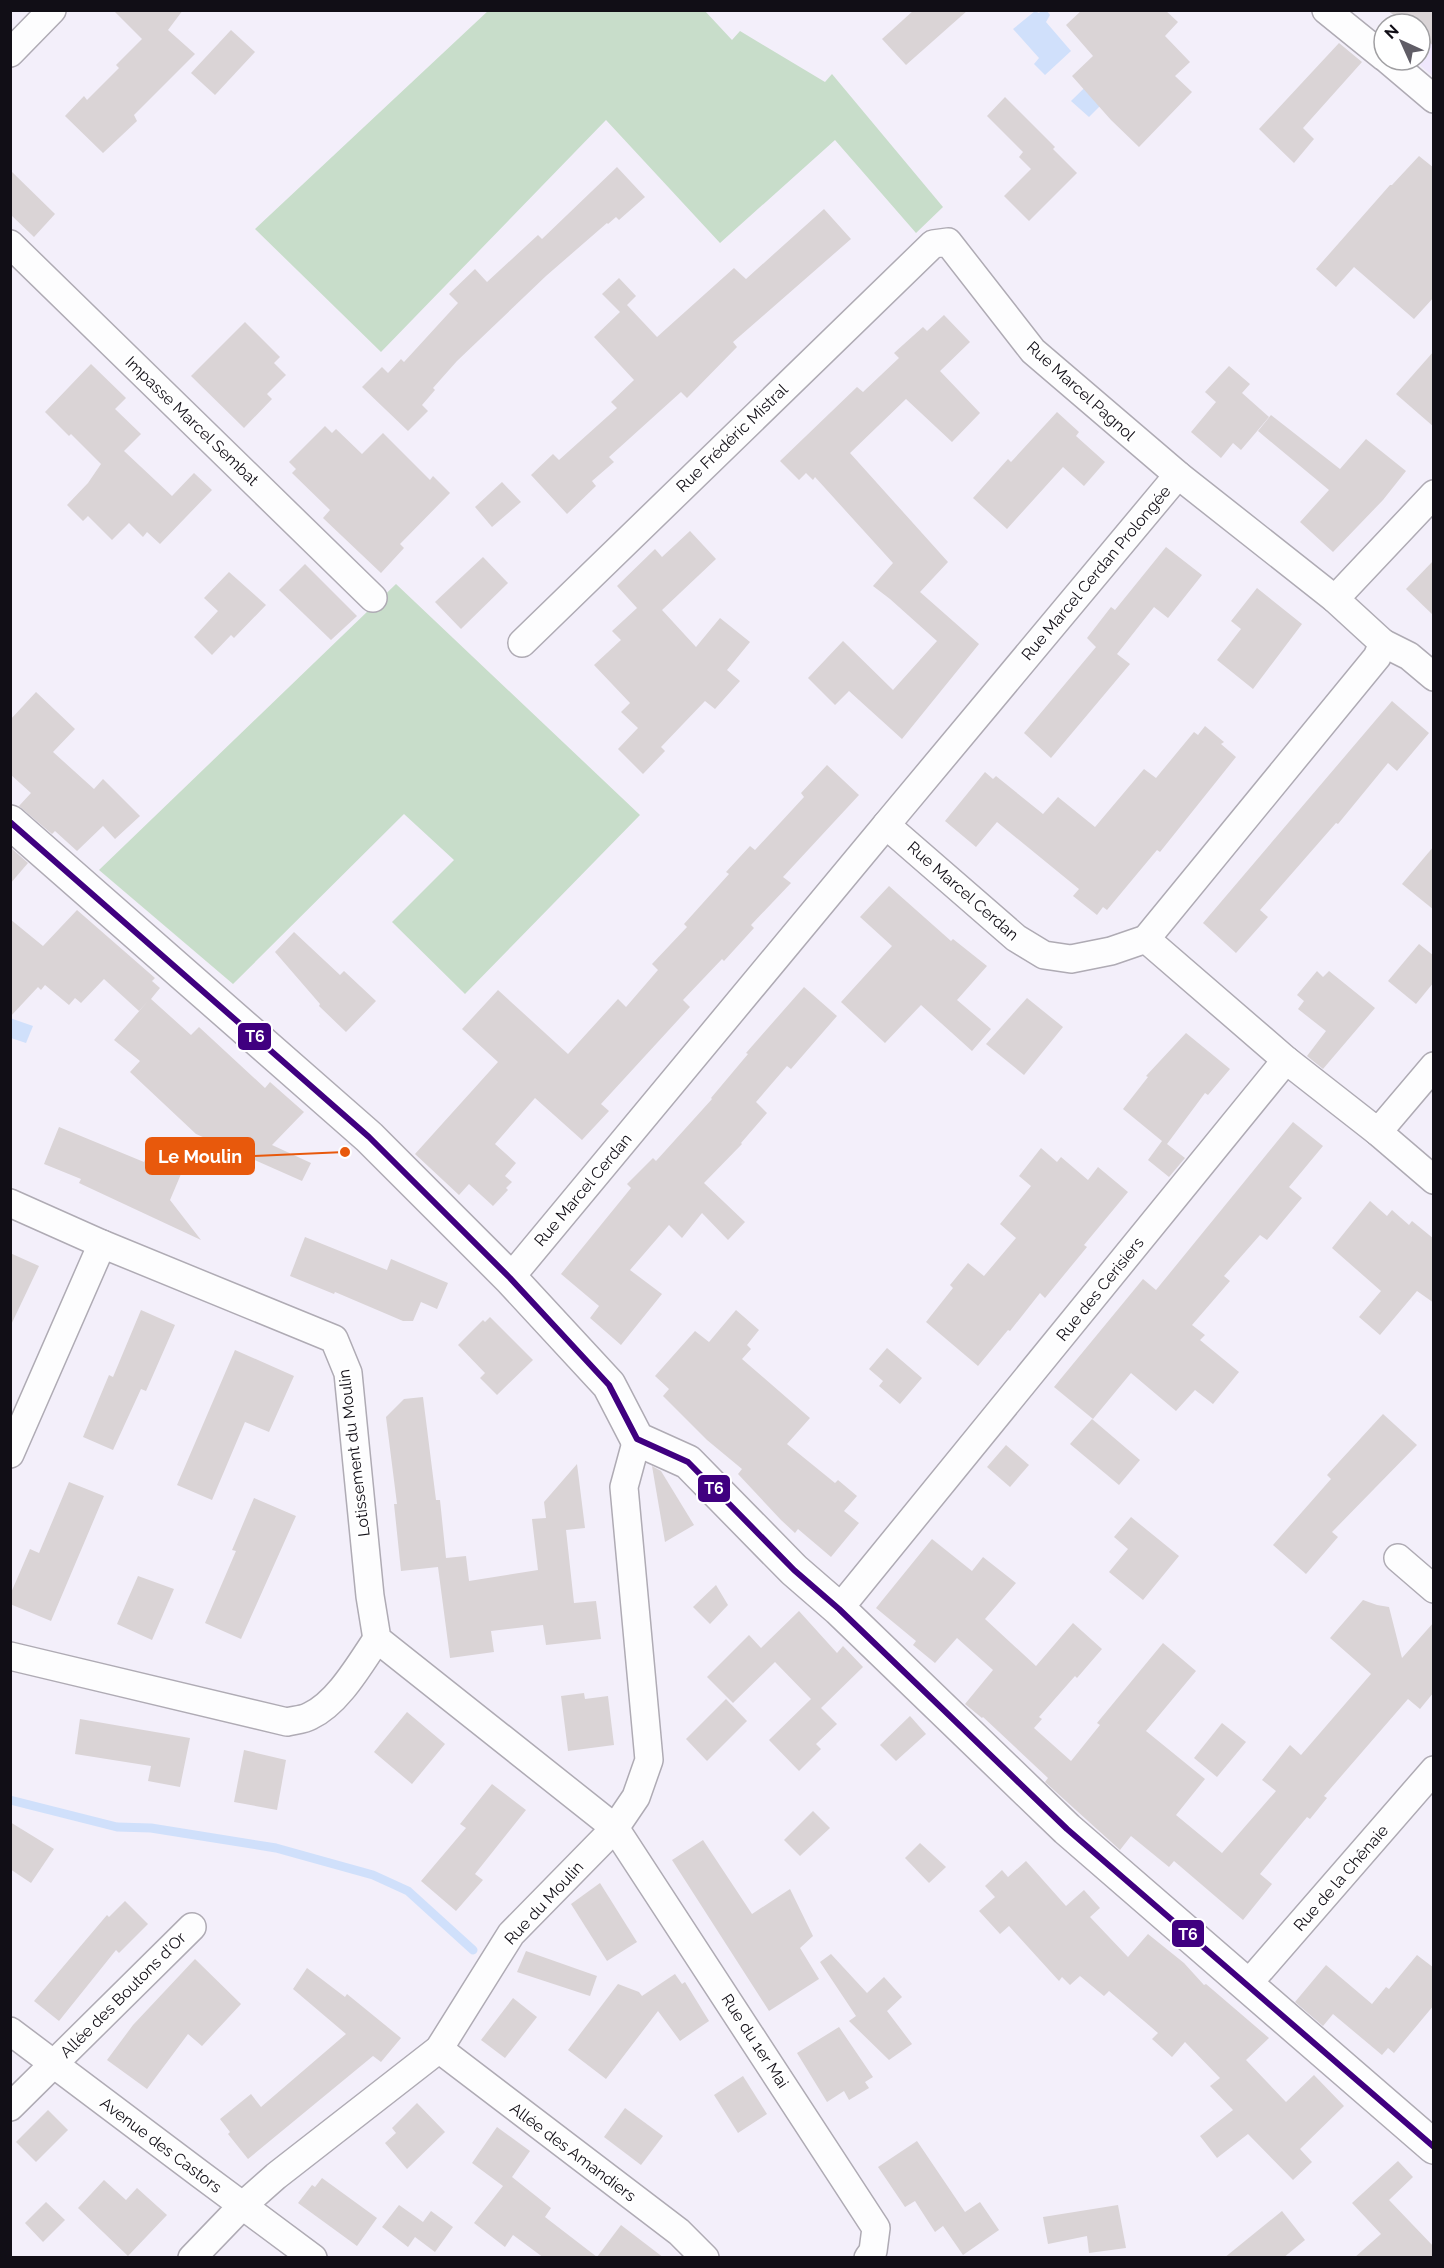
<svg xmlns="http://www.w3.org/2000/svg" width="1444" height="2268" font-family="Raleway,sans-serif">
  <rect width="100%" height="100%" fill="#f3effa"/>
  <path fill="#efe7fd" d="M1412,11H1433V76L1414,60H1420V24H1403Z"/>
  <g fill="#c8ddca">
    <path d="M489,10L705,11L732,40L740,31L825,82L832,74L943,207L916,233L835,140L720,243L606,120L381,352L255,229Z"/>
    <path d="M396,584L640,815L465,994L392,922L454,860L404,814L233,984L99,870Z"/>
  </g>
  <g fill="#d0e0fb">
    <path d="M1035,11L1039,13L1041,11H1047L1050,15L1046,22L1071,51L1045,75L1034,64L1039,58L1013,29Z"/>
    <path d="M1109,64L1120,86L1089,117L1071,101Z"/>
    <path d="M10,1018L33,1026L26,1043L11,1038Z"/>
  </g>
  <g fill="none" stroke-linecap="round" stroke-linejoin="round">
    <path stroke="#d0e0fb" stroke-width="9" d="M10,1800L117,1827L151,1828L276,1848L373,1875L408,1891L473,1950"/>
  </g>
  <g fill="#dad4d6">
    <path d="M113,10H183L168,30L195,54L134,115L137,121L103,153L65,116L84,96L87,100L119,68L116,65L142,39Z"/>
    <path d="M914,10H968L906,65L882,39Z"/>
    <path d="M1082,10H1165L1178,22L1165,36L1190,62L1175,76L1192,92L1139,147L1111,120L1072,76L1093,56L1066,25Z"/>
    <path d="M1387,10H1434V46L1420,36V24H1405Z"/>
    <path d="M231,30L255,52L215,95L191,73Z"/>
    <path d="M1339,43L1362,62L1303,128L1314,139L1294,163L1259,129Z"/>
    <path d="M1005,97L1055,147L1053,149L1077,173L1029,221L1004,196L1031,169L1019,157L1023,152L987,116Z"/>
    <path d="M1419,156L1434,168V297L1414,319L1354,267L1336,287L1316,269L1390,185H1392Z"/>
    <path d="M617,167L645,197L619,220L616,217L608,224L607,223L546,276L457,361L433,388L435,390L422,405L428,411L408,431L362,387L382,367L388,373L401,359L404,362L458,303L449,294L475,269L487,282L538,235L542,239Z"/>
    <path d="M10,170L55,214L34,237L10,214Z"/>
    <path d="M824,209L851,239L733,342L737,347L687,398L681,392L609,457L614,462L592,481L596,486L567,514L531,475L553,454L559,460L617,408L611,402L634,380L594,337L620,312L602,294L619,278L636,296L627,305L657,337L734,268L746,279Z"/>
    <path d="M944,315L970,342L940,371L980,413L952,442L906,399L850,453L948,562L920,592L979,644L902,739L849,691L835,705L808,678L843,641L893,690L937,641L890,599L873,586L893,563L815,477L813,480L806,473L799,480L780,461L857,387L863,392L899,358L894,353L923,327L927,331Z"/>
    <path d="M245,322L280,357L274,363L286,375L267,394L272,399L244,428L191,376Z"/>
    <path d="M1434,351V427L1396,394Z"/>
    <path d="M91,364L126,398L115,409L141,434L124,451L172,496L194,473L212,490L160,544L147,532L143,537L129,523L112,540L88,516L83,521L67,505L88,483L101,464L71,434L69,436L45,412Z"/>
    <path d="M1229,366L1250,384L1242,393L1269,417L1241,450L1233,443L1221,458L1191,432L1216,402L1205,392Z"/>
    <path d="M1057,412L1079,432L1076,436L1105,462L1084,486L1063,467L1007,529L973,498L1008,459L1011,462Z"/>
    <path d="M1271,415L1340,469L1366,439L1406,471L1383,500L1333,552L1300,522L1329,490L1258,431Z"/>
    <path d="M325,426L332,433L336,429L362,454L383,433L430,480L433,476L450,493L400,544L404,548L381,573L323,518L330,510L292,473L296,469L289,462Z"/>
    <path d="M502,482L521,502L492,527L475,507Z"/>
    <path d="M690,531L716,559L662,610L696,647L720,618L750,642L727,670L740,681L715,709L705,701L661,747L665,751L643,774L618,749L638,728L621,712L630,703L594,665L621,640L612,631L637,608L617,586L655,549L662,557Z"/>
    <path d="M1166,547L1202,575L1168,618L1154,607L1117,654L1130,664L1051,758L1024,733L1096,647L1087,638L1111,607L1115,610Z"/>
    <path d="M483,557L508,583L461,629L435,602Z"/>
    <path d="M1434,560V616L1406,589Z"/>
    <path d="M305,564L357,616L331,640L279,590Z"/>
    <path d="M229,572L266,605L234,638L231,635L212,655L194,637L218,611L204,598Z"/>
    <path d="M1257,588L1302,624L1253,689L1217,660L1241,629L1231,621Z"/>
    <path d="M36,692L75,729L53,752L94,789L103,779L140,816L115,839L103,826L77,851L55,831L52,834L19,806L31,793L10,774V720Z"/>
    <path d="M1392,701L1429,733L1397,771L1388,763L1338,824L1336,823L1260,910L1268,917L1236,953L1203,923Z"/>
    <path d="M1205,726L1224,742L1221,744L1236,757L1160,852L1157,850L1107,910L1103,907L1097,915L1073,896L1079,889L997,822L976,847L945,821L985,772L993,779L996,776L1043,814L1058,797L1095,827L1144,769L1156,778L1194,732L1198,735Z"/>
    <path d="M827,765L859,795L783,877L791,883L751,925L754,928L724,961L722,959L683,1000L690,1007L601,1104L609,1111L582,1140L535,1098L495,1144L516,1163L505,1176L512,1182L506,1188L508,1190L493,1206L469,1184L459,1195L415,1154L498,1062L462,1029L498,990L568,1054L618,999L626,1007L658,970L652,964L687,927L684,924L729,874L726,872L750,846L755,850L804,797L801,793Z"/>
    <path d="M1434,846V910L1402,884Z"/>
    <path d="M10,847L28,863L10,884Z"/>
    <path d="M889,886L951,941L953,939L987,966L957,1000L991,1029L972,1051L921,1005L885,1043L841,1002L892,946L860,917Z"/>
    <path d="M77,910L155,978L152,981L160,988L151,999L191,1035L199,1027L265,1088L270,1082L304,1112L272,1145L311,1163L302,1181L196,1134L130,1072L140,1061L114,1040L148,1001L139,1011L104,979L81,1003L75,998L69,1005L45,985L41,990L38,987L10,1017V919L43,946Z"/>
    <path d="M294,932L340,975L344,971L376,1001L346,1032L319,1006L320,1004L275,952Z"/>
    <path d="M1419,944L1434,956V982L1416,1004L1388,981Z"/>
    <path d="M1317,971L1323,977L1329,971L1375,1008L1323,1069L1307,1056L1326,1031L1298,1009L1304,1001L1297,995Z"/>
    <path d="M804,987L837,1016L791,1069L787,1066L756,1102L767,1113L741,1143L742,1144L704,1183L745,1222L728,1240L702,1213L682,1238L669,1225L630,1270L662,1294L621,1345L590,1318L599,1306L561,1274L631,1188L627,1184L653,1158L656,1161L712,1099L711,1098L748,1054L746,1053Z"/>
    <path d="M1027,998L1063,1027L1024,1075L986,1044Z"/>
    <path d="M1186,1033L1230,1069L1208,1095L1205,1093L1167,1144L1185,1158L1169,1177L1148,1160L1162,1141L1123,1109L1148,1077L1146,1076Z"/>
    <path d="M1293,1122L1323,1146L1289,1187L1302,1198L1267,1240L1260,1235L1224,1276L1230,1281L1192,1325L1205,1335L1200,1340L1239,1372L1213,1404L1195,1390L1176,1411L1131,1373L1093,1419L1054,1387L1143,1279L1156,1290Z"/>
    <path d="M59,1127L144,1162L148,1152L184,1167L170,1200L201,1240L79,1183L81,1179L44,1164Z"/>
    <path d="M1041,1148L1057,1162L1061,1157L1088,1180L1098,1167L1128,1192L1084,1245L1087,1247L1045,1298L1040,1293L1010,1331L1008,1330L978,1366L926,1322L953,1288L950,1285L968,1263L984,1276L1016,1238L1000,1224L1031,1186L1019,1176Z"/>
    <path d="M1370,1201L1387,1216L1392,1210L1409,1225L1412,1221L1434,1239V1303L1417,1291L1380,1335L1359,1317L1381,1291L1332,1248Z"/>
    <path d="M305,1237L387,1270L391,1259L448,1283L437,1309L421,1302L413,1321H403L335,1292L334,1294L290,1276Z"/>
    <path d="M10,1253L39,1266L10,1327Z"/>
    <path d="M141,1310L175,1325L146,1391L141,1389L113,1450L83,1437L109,1375L113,1377Z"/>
    <path d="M736,1310L759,1330L747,1345L751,1349L742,1359L810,1418L787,1444L835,1483L838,1480L857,1496L844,1511L859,1523L831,1557L798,1529L795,1533L781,1520L738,1474L742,1469L707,1440L663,1396L669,1389L655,1376L695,1331L709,1342Z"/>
    <path d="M490,1317L533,1360L497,1395L480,1378L485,1373L458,1345L483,1320L485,1322Z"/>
    <path d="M887,1348L922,1378L900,1404L879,1386L883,1381L869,1369Z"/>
    <path d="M235,1350L294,1376L269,1432L245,1422L212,1500L177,1485Z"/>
    <path d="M423,1397L436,1500H440L446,1558L466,1556L469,1581L538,1570L532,1519L546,1518L544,1502L577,1464L585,1528L566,1530L574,1603L596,1601L601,1639L546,1645L543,1625L491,1631L494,1652L450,1658L438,1567L401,1571L394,1504H397L386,1417L404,1399Z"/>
    <path d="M1383,1414L1417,1445L1332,1532L1338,1537L1306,1574L1273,1545L1331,1479L1327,1475Z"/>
    <path d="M1092,1419L1140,1460L1119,1485L1070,1444Z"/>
    <path d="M1006,1445L1029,1465L1010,1487L987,1467Z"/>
    <path d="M652,1466L661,1471L694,1525L665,1542Z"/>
    <path d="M69,1482L104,1496L51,1621L10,1604V1595L30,1549L39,1553Z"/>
    <path d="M254,1498L296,1516L241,1639L205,1623L236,1551L232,1550Z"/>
    <path d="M1131,1517L1179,1556L1143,1600L1109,1572L1128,1549L1114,1537Z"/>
    <path d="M932,1539L972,1571L983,1557L1016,1583L985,1619L1036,1666L1073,1623L1102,1649L1077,1678L1075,1676L1039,1717L1042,1719L1034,1728L1071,1761L1100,1725L1097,1723L1163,1643L1196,1671L1146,1731L1205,1779L1176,1815L1222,1853L1276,1791L1262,1780L1290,1745L1301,1755L1371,1674L1330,1638L1363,1600L1377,1605L1389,1607L1402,1658L1434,1622V1692L1420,1709L1408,1699L1324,1796L1327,1798L1310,1819L1307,1817L1260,1874L1272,1884L1243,1920L1174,1861L1169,1867L1131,1836L1120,1850L1045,1782L1048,1778L983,1717L982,1718L965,1704L993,1670L957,1638L935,1663L913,1645L916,1641L876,1608Z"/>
    <path d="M138,1576L174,1589L152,1640L117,1624Z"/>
    <path d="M716,1585L728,1605L710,1624L693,1607Z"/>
    <path d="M799,1611L837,1653L843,1646L863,1667L821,1708L837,1724L816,1744L821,1749L799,1771L769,1740L811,1699L775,1662L733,1703L707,1677L749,1635L761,1648Z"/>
    <path d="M584,1693L585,1699L608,1696L614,1745L568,1751L561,1696Z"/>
    <path d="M726,1699L747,1721L707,1761L686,1739Z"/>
    <path d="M407,1712L445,1744L412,1784L374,1752Z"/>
    <path d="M910,1716L926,1734L896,1761L880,1745Z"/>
    <path d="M80,1719L190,1738L180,1787L148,1781L151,1766L75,1754Z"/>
    <path d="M1222,1723L1246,1742L1217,1777L1194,1758Z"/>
    <path d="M244,1750L286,1760L277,1810L234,1802Z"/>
    <path d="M492,1784L526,1810L475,1874L483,1880L456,1911L421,1881L466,1828L460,1824Z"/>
    <path d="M813,1811L830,1828L800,1856L784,1840Z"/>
    <path d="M10,1822L54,1849L31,1883L10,1869Z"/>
    <path d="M703,1840L752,1914L790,1889L813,1936L800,1948L819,1979L769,2011L672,1860Z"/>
    <path d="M920,1843L946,1867L929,1883L905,1858Z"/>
    <path d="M1026,1861L1066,1906L1084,1890L1100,1908L1090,1917L1128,1957L1148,1934L1184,1963L1204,1985L1206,1984L1269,2038L1246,2060L1286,2102L1314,2075L1344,2106L1300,2149L1312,2162L1293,2180L1248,2134L1217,2158L1200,2136L1233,2110L1210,2086L1220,2078L1185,2042L1172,2057L1152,2039L1158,2033L1109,1991L1104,1996L1080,1976L1070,1985L1062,1977L1059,1981L1009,1926L1000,1934L979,1911L995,1897L985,1886L1002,1870L1008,1877Z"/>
    <path d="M600,1883L637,1942L607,1961L571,1904Z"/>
    <path d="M125,1901L148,1924L119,1953L116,1950L59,2021L34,2001L107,1915L109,1917Z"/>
    <path d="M526,1951L597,1976L590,1996L517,1972Z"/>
    <path d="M831,1954L867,1993L884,1977L902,1997L887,2011L912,2044L889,2060L849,2021L856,2016L820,1962Z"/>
    <path d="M1417,1955L1434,1968V2005L1394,2053L1388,2048L1382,2055L1333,2014L1323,2026L1295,2002L1326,1965L1372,2004L1386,1987L1389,1989Z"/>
    <path d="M195,1959L241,2004L202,2046L188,2034L147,2089L107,2060L133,2025Z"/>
    <path d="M307,1968L345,1997L347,1994L401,2038L381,2062L373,2056L248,2159L228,2134L230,2132L220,2119L251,2094L261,2107L346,2034L293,1989Z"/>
    <path d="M675,1974L682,1984L685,1982L709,2021L680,2041L658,2011L606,2079L568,2050L618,1984L639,1992L642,1996Z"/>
    <path d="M513,1998L537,2017L505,2058L481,2040Z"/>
    <path d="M839,2027L873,2077L865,2082L869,2088L849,2100L844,2091L827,2102L797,2053Z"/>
    <path d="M743,2076L767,2114L738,2133L714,2095Z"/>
    <path d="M417,2103L445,2132L407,2169L385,2143L396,2133L392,2128Z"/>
    <path d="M625,2108L663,2136L641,2165L604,2137Z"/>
    <path d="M48,2110L68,2130L36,2162L16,2142Z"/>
    <path d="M497,2127L530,2151L512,2177L551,2208L545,2217L597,2257L621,2225L664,2258H544L513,2235L505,2247L474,2223L503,2186L472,2163Z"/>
    <path d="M917,2141L965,2212L980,2202L999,2230L963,2255L943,2226L935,2232L915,2201L905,2207L878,2167Z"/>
    <path d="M1398,2161L1413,2177L1389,2200L1434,2247V2258H1354L1381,2234L1352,2203Z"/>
    <path d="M322,2178L377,2218L357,2246L298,2203L312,2185L315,2187Z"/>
    <path d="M104,2180L126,2200L137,2188L167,2215L128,2256L78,2208Z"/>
    <path d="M46,2202L65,2220L43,2242L25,2223Z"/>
    <path d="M399,2205L423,2222L431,2211L453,2227L435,2252L415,2237L408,2247L382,2227Z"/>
    <path d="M1118,2205L1126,2248L1089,2253L1087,2236L1048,2244L1043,2217Z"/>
    <path d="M1282,2211L1305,2240L1283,2258H1224Z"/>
  </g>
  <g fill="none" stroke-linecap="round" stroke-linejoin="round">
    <defs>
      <g id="minor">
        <path d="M1326,10L1384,57"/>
        <path d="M10,53L52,10"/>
        <path d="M1388,60L1434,99"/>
        <path d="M10,244L373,598"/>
        <path d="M522,643L933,244L948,242L1033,351L1178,475"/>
        <path d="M1383,643L1409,656L1434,677"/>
        <path d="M886,825L1178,475L1335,599"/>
        <path d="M1146,939L1286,1060"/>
        <path d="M1378,1132L1434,1180"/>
        <path d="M10,1203L102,1244L334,1339L348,1373L370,1596L377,1639L615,1828L876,2228L873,2251L868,2258"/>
        <path d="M510,1278L886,825L1016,938L1044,955L1071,959L1111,951L1146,939L1377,657L1383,643L1335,599L1434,494"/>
        <path d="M10,1454L102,1244"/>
        <path d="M1398,1558L1434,1589"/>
        <path d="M839,1609L1286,1060L1378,1132L1434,1066"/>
        <path d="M10,1656L287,1722C294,1720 303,1720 310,1716C338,1703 360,1664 377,1639"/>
        <path d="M1247,1985L1434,1770"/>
        <path d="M10,2031L200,2174L313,2258"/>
        <path d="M439,2049L679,2232L705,2258"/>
        <path d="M10,2107L192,1927"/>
        <path d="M192,2258L242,2206L276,2176L439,2049L511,1934L615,1828L636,1797L649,1760L624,1487L637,1439"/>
      </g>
      <path id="tertiary" d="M10,822L369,1137L510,1278L609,1385L637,1439L688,1462L794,1570L839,1609L1067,1829L1434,2147"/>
    </defs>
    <use href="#minor" stroke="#afabb4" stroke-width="30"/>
    <use href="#tertiary" stroke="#afabb4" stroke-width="36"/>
    <use href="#minor" stroke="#fdfdfe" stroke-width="27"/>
    <use href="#tertiary" stroke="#fdfdfe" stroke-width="33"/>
    <defs>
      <path id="bus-1" d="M10,822L369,1137L510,1278L609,1385L637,1439L688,1462L794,1570L839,1609L1067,1829L1434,2147"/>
    </defs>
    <use href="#bus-1" stroke="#fff" stroke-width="10"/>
    <use href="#bus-1" stroke="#400080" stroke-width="6"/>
  </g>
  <g text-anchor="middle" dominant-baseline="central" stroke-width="4.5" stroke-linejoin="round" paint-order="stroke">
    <g font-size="16" fill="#110e16" stroke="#fff">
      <text transform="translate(1081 391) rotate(42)">Rue Marcel Pagnol</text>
      <text transform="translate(192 421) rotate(44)">Impasse Marcel Sembat</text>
      <text transform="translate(732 438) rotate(-44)">Rue Frédéric Mistral</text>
      <text transform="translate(1096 573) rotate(-50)">Rue Marcel Cerdan Prolongée</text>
      <text transform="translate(963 891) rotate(41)">Rue Marcel Cerdan</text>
      <text transform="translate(583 1190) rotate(-50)">Rue Marcel Cerdan</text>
      <text transform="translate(1100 1289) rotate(-51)">Rue des Cerisiers</text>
      <text transform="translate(354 1453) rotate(-97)">Lotissement du Moulin</text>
      <text transform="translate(1341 1878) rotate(-49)">Rue de la Chênaie</text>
      <text transform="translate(544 1903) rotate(-47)">Rue du Moulin</text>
      <text transform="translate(123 1995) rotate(-45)">Allée des Boutons d'Or</text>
      <text transform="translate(755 2041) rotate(57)">Rue du 1er Mai</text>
      <text transform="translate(161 2145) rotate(37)">Avenue des Castors</text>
      <text transform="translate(573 2152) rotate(37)">Allée des Amandiers</text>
    </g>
  </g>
  <path fill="none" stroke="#e8590c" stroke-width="2" d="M345 1152L254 1156"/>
  <circle fill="#e8590c" stroke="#fff" stroke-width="2" cx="345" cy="1152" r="6"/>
  <rect fill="#e8590c" stroke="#e8590c" stroke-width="2" x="146" y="1138" width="108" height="36" rx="6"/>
  <g font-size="18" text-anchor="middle" font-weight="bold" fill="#fff">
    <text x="200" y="1163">Le Moulin</text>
  </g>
  <g stroke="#fff" stroke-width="2">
    <rect x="237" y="1022" width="35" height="29" rx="6" fill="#400080"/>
    <rect x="697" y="1474" width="34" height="29" rx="6" fill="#400080"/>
    <rect x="1171" y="1919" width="34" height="29" rx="6" fill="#400080"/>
  </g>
  <g font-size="16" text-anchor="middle" font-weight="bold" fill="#fff">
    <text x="255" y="1042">T6</text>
    <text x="714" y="1494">T6</text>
    <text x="1188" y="1940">T6</text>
  </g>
  <rect width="1444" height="2268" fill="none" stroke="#110e16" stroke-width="24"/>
  <g transform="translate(1402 42) rotate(315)"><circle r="28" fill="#ffffff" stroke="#a09fa2" stroke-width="1.5"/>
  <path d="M0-4.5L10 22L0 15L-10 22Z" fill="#605d66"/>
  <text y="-9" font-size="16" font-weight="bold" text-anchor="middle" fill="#110e16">N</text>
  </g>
</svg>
